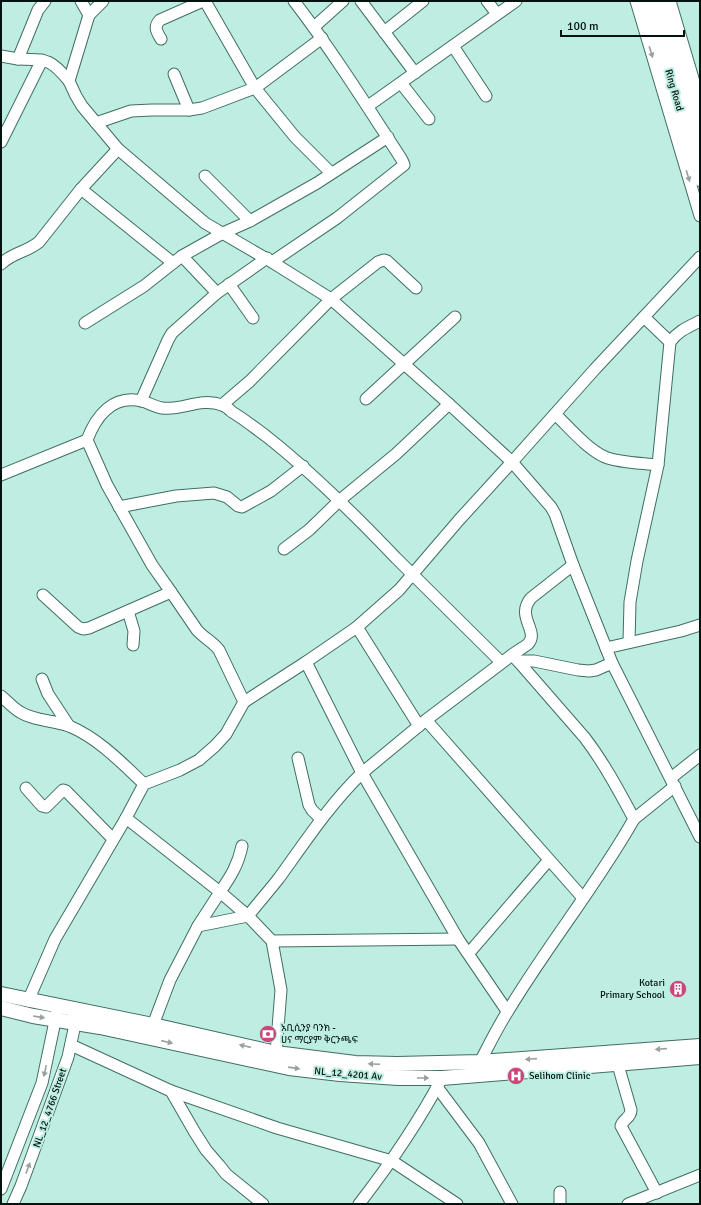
<svg xmlns="http://www.w3.org/2000/svg" width="701" height="1205" font-family="Signika,'Noto Sans Ethiopic',sans-serif">
  <rect width="100%" height="100%" fill="#beeee2"/>
  <g fill="none" stroke-linecap="round" stroke-linejoin="round">
    <defs>
      <g id="minor">
        <path d="M81,1L89,15L69,81L76,96L82,106L118,149L205,223L272,262L331,299L449,404L512,462L459,520L399,590L357,627L306,662L362,773C330,804 305,842 279,878C269,891 258,903 248,916L272,941L279,979L281,990L276,1053"/>
        <path d="M205,1L255,88L295,137L331,173"/>
        <path d="M361,1L415,73"/>
        <path d="M487,1L497,14"/>
        <path d="M636,1L700,216"/>
        <path d="M670,1L700,102"/>
        <path d="M89,15L103,1"/>
        <path d="M314,27L343,1"/>
        <path d="M384,32L423,1"/>
        <path d="M161,39C157,32 153,27 160,20L203,1"/>
        <path d="M453,46L486,96"/>
        <path d="M1,56L18,59L38,10L45,1"/>
        <path d="M18,59C47,60 50,58 69,81"/>
        <path d="M174,74L189,110"/>
        <path d="M401,83L429,119"/>
        <path d="M368,106L516,1"/>
        <path d="M96,123L131,111L152,110H189L202,108L255,88L322,38"/>
        <path d="M1,142L42,60"/>
        <path d="M118,149L81,189L173,263"/>
        <path d="M205,176L250,221"/>
        <path d="M182,256L217,293"/>
        <path d="M700,257L595,369L512,462L551,507L555,514L573,565L612,663L700,837"/>
        <path d="M272,262L337,218L404,165L402,160C367,106 333,52 294,1"/>
        <path d="M1,264C12,253 27,252 39,242L81,189"/>
        <path d="M229,284L253,318"/>
        <path d="M644,317L670,342"/>
        <path d="M85,323L144,286L182,256L223,233L250,221L317,183L388,137"/>
        <path d="M366,399L455,317"/>
        <path d="M141,401L168,340L172,333L217,293L267,258"/>
        <path d="M222,405L250,381L331,299L378,262L384,260L387,261L416,288"/>
        <path d="M555,414C569,427 587,449 605,457C620,463 642,463 658,465"/>
        <path d="M1,475L87,440"/>
        <path d="M119,507L176,496L214,493L227,497L238,506L242,507L271,491L303,466"/>
        <path d="M284,549L309,530L340,500L396,454L449,404"/>
        <path d="M43,595L78,627L83,629L89,628L171,592"/>
        <path d="M128,611L134,631L133,645"/>
        <path d="M357,627L419,726"/>
        <path d="M629,642L630,602L637,561L658,465L670,342C678,331 688,327 700,321"/>
        <path d="M606,648L681,631L700,625"/>
        <path d="M512,655C517,651 523,648 528,644C540,631 515,617 531,598L573,565"/>
        <path d="M42,679L48,694L69,726"/>
        <path d="M1,696C7,701 13,708 20,712C34,721 53,720 69,726C98,738 122,763 144,784"/>
        <path d="M244,702L306,662"/>
        <path d="M426,720L583,898"/>
        <path d="M298,758L309,805L312,810L321,819"/>
        <path d="M671,778L700,755"/>
        <path d="M26,788L42,806L46,807L63,790L66,791L113,839"/>
        <path d="M126,818L220,892L198,926"/>
        <path d="M634,819L675,786"/>
        <path d="M242,846C238,865 231,876 220,892L248,916"/>
        <path d="M272,941L458,939"/>
        <path d="M469,953L548,861"/>
        <path d="M28,1001L55,939L126,818L144,784L180,770L199,760L215,746L226,734L244,702L219,650C213,642 204,638 197,630L171,592L152,565L107,485L87,440C96,416 113,394 142,401C149,403 155,407 162,408C182,411 200,397 222,405C225,406 229,409 232,412C244,419 255,428 266,436C313,473 355,515 396,558C431,593 466,627 501,662"/>
        <path d="M507,1011L458,939L362,773L426,720L512,655L518,661H534L578,670L589,671L596,670L612,663"/>
        <path d="M153,1025L170,980L198,926L248,916"/>
        <path d="M71,1045L171,1091L194,1131L206,1150L219,1165L226,1174L263,1204"/>
        <path d="M480,1062C489,1045 497,1028 508,1011C547,946 596,886 634,819C619,791 604,763 585,738L518,661"/>
        <path d="M618,1065L631,1110C631,1118 623,1119 621,1126L657,1193"/>
        <path d="M437,1087L479,1143L512,1204"/>
        <path d="M171,1091L277,1128L392,1161L457,1204"/>
        <path d="M1,1189L42,1083L58,1007"/>
        <path d="M560,1192V1204"/>
        <path d="M13,1204L21,1186L68,1057L77,1015"/>
        <path d="M359,1204C390,1164 418,1123 442,1078"/>
        <path d="M628,1204L700,1175"/>
      </g>
      <g id="major">
        <path d="M1,994L153,1025L276,1053L355,1063L397,1064L480,1062L700,1046"/>
        <path d="M1,1008L33,1016L100,1027L289,1068L340,1074L398,1078H442L700,1057"/>
      </g>
      <g id="highway">
        <path d="M648,1L700,178"/>
        <path d="M660,1L700,138"/>
      </g>
    </defs>
    <use href="#minor" stroke="#416d63" stroke-width="13"/>
    <use href="#major" stroke="#416d63" stroke-width="16"/>
    <use href="#highway" stroke="#416d63" stroke-width="18"/>
    <use href="#minor" stroke="#fff" stroke-width="11"/>
    <use href="#major" stroke="#fff" stroke-width="14"/>
    <use href="#highway" stroke="#fff" stroke-width="16"/>
  </g>
  <defs><path id="oneway-solid" d="M-6-.8H1V-3.2L6.5 0L1 3.2V.8H-6Z"/></defs>
  <g fill="#9aa09f">
    <use href="#oneway-solid" transform="translate(651 52) rotate(73)"/>
    <use href="#oneway-solid" transform="translate(688 176) rotate(73)"/>
    <use href="#oneway-solid" transform="translate(39 1017) rotate(9)"/>
    <use href="#oneway-solid" transform="translate(167 1042) rotate(13)"/>
    <use href="#oneway-solid" transform="translate(245 1046) rotate(-167)"/>
    <use href="#oneway-solid" transform="translate(661 1049) rotate(176)"/>
    <use href="#oneway-solid" transform="translate(531 1059) rotate(176)"/>
    <use href="#oneway-solid" transform="translate(374 1064) rotate(-178)"/>
    <use href="#oneway-solid" transform="translate(294 1068) rotate(8)"/>
    <use href="#oneway-solid" transform="translate(45 1071) rotate(102)"/>
    <use href="#oneway-solid" transform="translate(423 1078)"/>
    <use href="#oneway-solid" transform="translate(28 1168) rotate(-70)"/>
  </g>
  <defs>
    <symbol id="building-disc" viewBox="-11 -11 22 22"><circle r="9.5" fill="#cd437c" stroke="#beeee2"/><path d="M-4-6H4V6H1V3H-1V6H-4ZM-2.5-4.3h1.7v1.8h-1.7ZM.8-4.3h1.7v1.8H.8ZM-2.5-1h1.7V.8h-1.7ZM.8-1h1.7V.8H.8Z" fill="#fff"/></symbol>
    <symbol id="bank-disc" viewBox="-11 -11 22 22"><circle r="9.5" fill="#cd437c" stroke="#beeee2"/><path d="M-6-4H6V4H-6ZM0-2.3a2.3 2.3 0 1 0 0 4.6a2.3 2.3 0 1 0 0-4.6Z" fill="#fff"/></symbol>
    <symbol id="hospital-disc" viewBox="-11 -11 22 22"><circle r="9.5" fill="#cd437c" stroke="#beeee2"/><path d="M-5-5h3v3.5h4V-5h3V5h-3V1.5h-4V5h-3Z" fill="#fff"/></symbol>
  </defs>
  <g fill-rule="evenodd">
    <use href="#building-disc" x="668" y="979" width="20" height="20"/>
    <use href="#bank-disc" x="258" y="1024" width="20" height="20"/>
    <use href="#hospital-disc" x="506" y="1066" width="20" height="20"/>
  </g>
  <g text-anchor="middle" dominant-baseline="central" stroke-width="4" stroke-linejoin="round" paint-order="stroke">
    <g font-size="10" fill="#02120e" stroke="#beeee2">
      <text transform="translate(674 90) rotate(74)">Ring Road</text>
      <text transform="translate(348 1074) rotate(5)">NL_12_4201 Av</text>
      <text transform="translate(50 1108) rotate(-71)">NL_12_4766 Street</text>
    </g>
    <g font-size="10" fill="#02120e" stroke="#beeee2" text-anchor="start">
      <text x="665" y="983" text-anchor="end">Kotari<tspan x="665" dy="12">Primary School</tspan></text>
      <text x="281" y="1028">አቢሲንያ ባንክ -<tspan x="281" dy="12">ሀና ማርያም ቅርንጫፍ</tspan></text>
      <text x="529" y="1076">Selihom Clinic</text>
    </g>
  </g>
  <rect width="701" height="1205" fill="none" stroke="#02120e" stroke-width="4"/>
  <path d="M561 30v6h123v-6" fill="none" stroke="#02120e" stroke-width="2"/>
  <text x="567" y="30" font-size="12" fill="#02120e" stroke="#beeee2" stroke-width="3" paint-order="stroke">100 m</text>
</svg>
